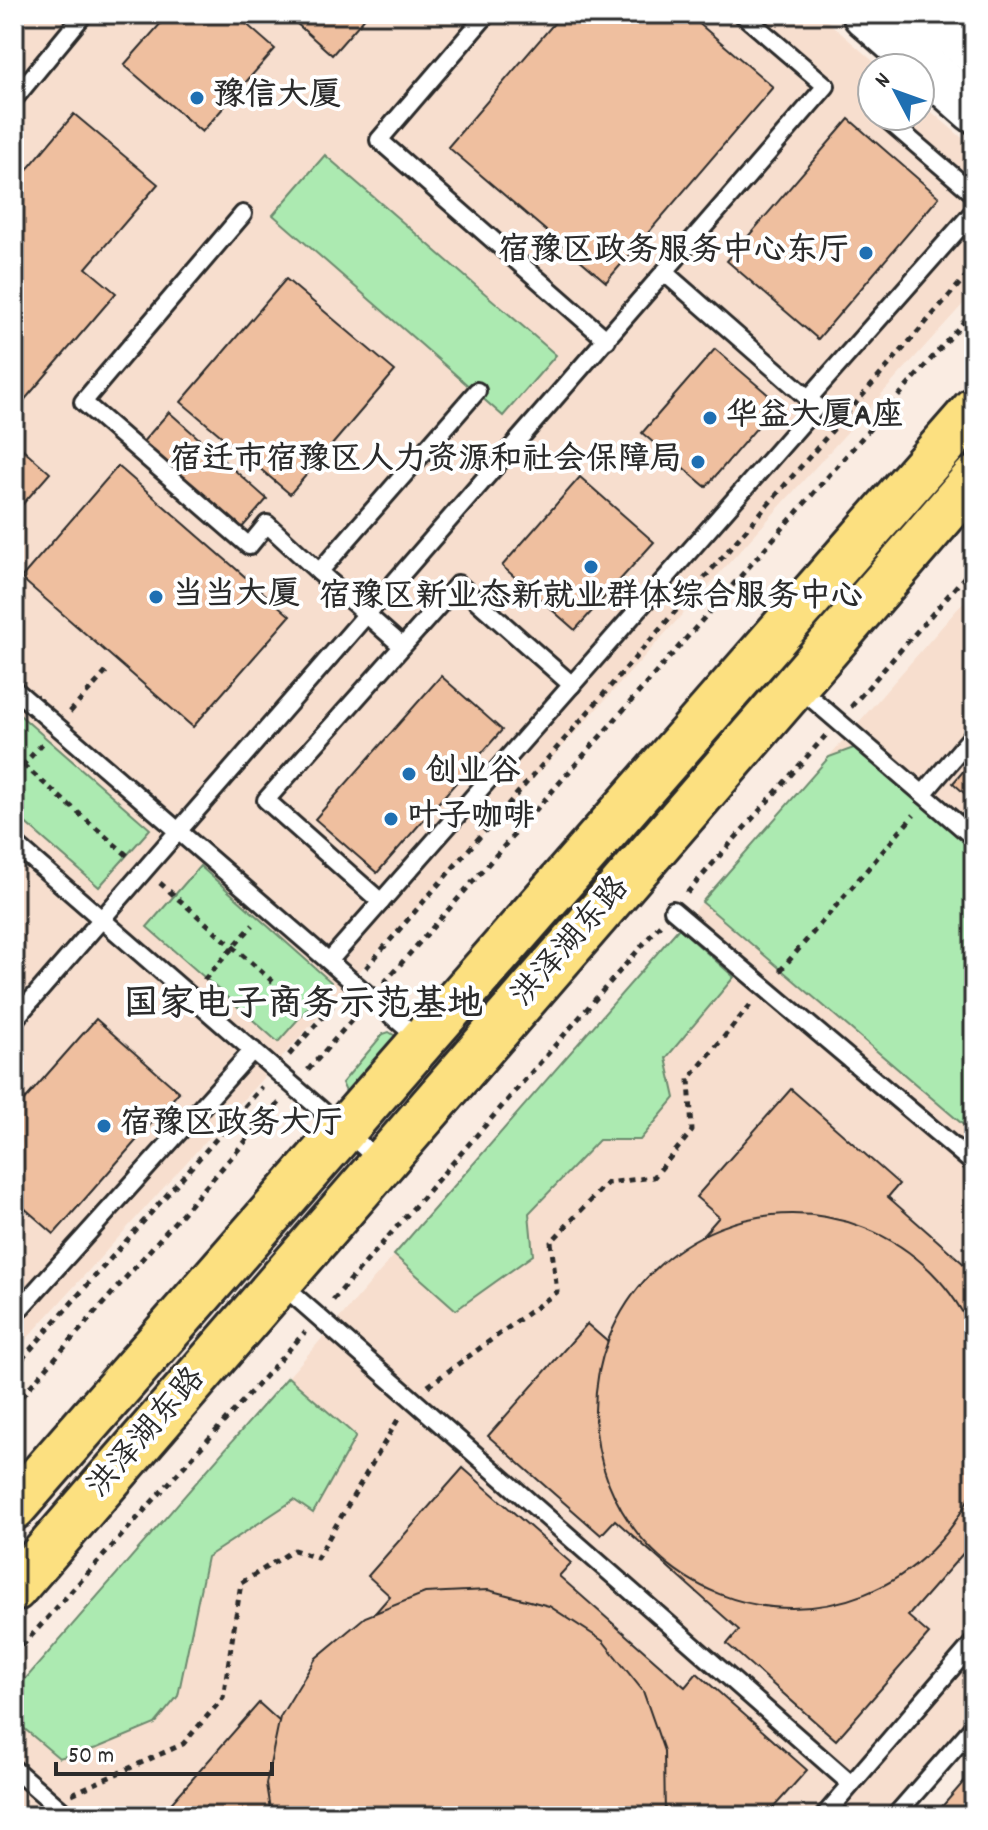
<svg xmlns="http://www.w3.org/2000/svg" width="988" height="1830" font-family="Dekko,'LXGW WenKai TC',sans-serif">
  <rect width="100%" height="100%" fill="#faece2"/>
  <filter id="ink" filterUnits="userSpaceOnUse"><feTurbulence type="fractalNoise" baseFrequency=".0125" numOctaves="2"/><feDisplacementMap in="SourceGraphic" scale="16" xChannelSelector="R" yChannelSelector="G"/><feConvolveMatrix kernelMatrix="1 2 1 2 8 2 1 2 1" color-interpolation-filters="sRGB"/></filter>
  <g filter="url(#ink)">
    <g fill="#f7dece">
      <path d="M14,14H819L881,68H872V116H920V102L974,148V292L14,1353Z"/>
      <path d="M974,590V1714L885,1816H14V1692Z"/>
    </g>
    <g fill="#aceab1" stroke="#6c8a6e" stroke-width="2">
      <path d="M325,155L556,355L503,416L273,215Z"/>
      <path d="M14,710L150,829L99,887L14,813Z"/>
      <path d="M862,745L974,842V1134L702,902L829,757Z"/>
      <path d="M200,866L331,982L278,1042L147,927Z"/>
      <path d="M679,928L734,977L666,1058L675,1098L640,1140H599L529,1213L533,1255L456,1310L394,1255Z"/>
      <path d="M389,1032L397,1037L347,1094L342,1083L383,1034Z"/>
      <path d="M288,1377L356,1436L313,1513L294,1500L207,1557L178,1696L155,1724L97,1748L59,1758L14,1720V1692Z"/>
    </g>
    <g fill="#efbf9f" stroke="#2b2b2b" stroke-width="2">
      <path d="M169,14H235L275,49L202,132L124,65Z"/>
      <path d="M286,14H368L332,55Z"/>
      <path d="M562,14H688L773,87L606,282L448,147Z"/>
      <path d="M74,114L158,184L86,268L116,293L21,404L14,398V185Z"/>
      <path d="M849,119L939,197L818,339L727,261Z"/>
      <path d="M286,279L395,371L290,494L181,402Z"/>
      <path d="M715,349L778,403L706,487L642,433Z"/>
      <path d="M169,412L267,499L240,530L141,444Z"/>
      <path d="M14,441L50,473L14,514Z"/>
      <path d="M118,466L290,616L193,727L21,578Z"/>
      <path d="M580,477L654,542L575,630L502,566Z"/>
      <path d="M441,676L502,730L377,873L315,819Z"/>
      <path d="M974,759V802L953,783Z"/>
      <path d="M96,1019L179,1092L54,1234L14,1199V1112Z"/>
      <path d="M791,1089L899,1184L888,1197L974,1273V1541L908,1616L929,1634L836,1740L727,1644L739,1630L615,1520L601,1535L488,1436L587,1324L609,1343L719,1217L696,1197Z"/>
      <circle cx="792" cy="1411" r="197"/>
      <path d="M463,1468L571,1563L559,1576L685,1687L697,1673L807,1770L766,1816H160L259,1703L280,1722L390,1596L368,1576Z"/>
      <path d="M488,1590L549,1606L603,1641L643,1691L664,1751L665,1816H271L266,1784L280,1717L316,1658L365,1617L425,1593Z"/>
      <path d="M974,1770V1816H945L939,1810Z"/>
    </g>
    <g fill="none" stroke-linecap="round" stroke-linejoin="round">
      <defs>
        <g id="lane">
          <path d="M487,14L379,140L607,340"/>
          <path d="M14,99L84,14"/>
          <path d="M889,121L974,194"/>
          <path d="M243,214L83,402L249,546L267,524L319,572"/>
          <path d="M808,399L974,211"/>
          <path d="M402,646L319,572L477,391"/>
          <path d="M797,686L974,838"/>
          <path d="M14,689L420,1040"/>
          <path d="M923,794L974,734"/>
          <path d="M14,843L381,1162"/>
          <path d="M381,902L266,800L458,584L572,685"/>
          <path d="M673,910L974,1164"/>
          <path d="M329,961L817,406L665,273"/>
          <path d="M14,1020L826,86L742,14"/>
          <path d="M281,1284L851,1784"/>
          <path d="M14,1315L253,1050"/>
          <path d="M14,1769L68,1816"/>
          <path d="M824,1816L974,1642"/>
          <path d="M895,1816L974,1726"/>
        </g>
        <g id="secondary">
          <path d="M865,14L974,110"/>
          <path d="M930,14L974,52"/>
        </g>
        <g id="primary">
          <path d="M14,1507L974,410"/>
          <path d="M14,1589L974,479"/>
        </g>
      </defs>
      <use href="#lane" stroke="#2b2b2b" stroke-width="22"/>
      <use href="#secondary" stroke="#2b2b2b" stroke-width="50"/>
      <use href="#primary" stroke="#2b2b2b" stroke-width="50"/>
      <g stroke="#2b2b2b" stroke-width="5" stroke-dasharray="6 6" stroke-linecap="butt">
        <path d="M851,707L974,566"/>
        <path d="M70,712L107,671"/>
        <path d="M14,757L128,856"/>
        <path d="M14,775L43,743"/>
        <path d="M160,883L287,994"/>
        <path d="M687,893L826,735"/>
        <path d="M366,968L974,267"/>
        <path d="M780,971L914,815"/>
        <path d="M204,980L253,925"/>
        <path d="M384,983L974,310"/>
        <path d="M289,1055L341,996"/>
        <path d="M308,1070L359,1012"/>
        <path d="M333,1300L660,925"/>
        <path d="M14,1368L262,1087"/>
        <path d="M428,1386L557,1292L551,1242L607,1183L654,1177L692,1131L689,1079L752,1003"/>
        <path d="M14,1405L280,1102"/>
        <path d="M14,1655L305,1332"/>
        <path d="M72,1794L183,1744L223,1698L241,1583L294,1550L317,1558L400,1416"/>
      </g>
      <use href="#lane" stroke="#fff" stroke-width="16"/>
      <use href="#secondary" stroke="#fff" stroke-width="44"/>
      <use href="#primary" stroke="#fce080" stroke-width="44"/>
    </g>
  </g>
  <g fill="#1f6fb2" stroke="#fff" stroke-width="3">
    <circle cx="197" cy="98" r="8"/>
    <circle cx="866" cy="253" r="8"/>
    <circle cx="710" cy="418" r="8"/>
    <circle cx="698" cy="462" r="8"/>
    <circle cx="591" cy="567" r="8"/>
    <circle cx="156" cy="597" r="8"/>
    <circle cx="409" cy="774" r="8"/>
    <circle cx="391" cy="819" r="8"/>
    <circle cx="104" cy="1126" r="8"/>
  </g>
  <g text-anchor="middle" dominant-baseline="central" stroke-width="8" stroke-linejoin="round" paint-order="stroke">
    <g font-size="32" font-weight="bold" fill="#2b2b2b" stroke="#fff" text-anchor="start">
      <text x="213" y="98">豫信大厦</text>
      <text x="850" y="253" text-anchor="end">宿豫区政务服务中心东厅</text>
      <text x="726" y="418">华益大厦A座</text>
      <text x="682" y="462" text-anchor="end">宿迁市宿豫区人力资源和社会保障局</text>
      <text x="172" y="597">当当大厦</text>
      <text x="591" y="599" text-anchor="middle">宿豫区新业态新就业群体综合服务中心</text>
      <text x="425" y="774">创业谷</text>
      <text x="407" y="819">叶子咖啡</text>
      <text x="120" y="1126">宿豫区政务大厅</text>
    </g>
    <g font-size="32" fill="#2b2b2b" stroke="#fff">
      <text transform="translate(572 943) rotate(-49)">洪泽湖东路</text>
      <text transform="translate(148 1434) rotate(-49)">洪泽湖东路</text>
    </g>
    <g font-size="36" font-weight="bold" fill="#2b2b2b" stroke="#fff">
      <text x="303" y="1007">国家电子商务示范基地</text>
    </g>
  </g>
  <rect width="988" height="1830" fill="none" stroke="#fff" stroke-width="48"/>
  <rect x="24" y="24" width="940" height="1782" fill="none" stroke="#2b2b2b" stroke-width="3" filter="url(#ink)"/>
  <g transform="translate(896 92) rotate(311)"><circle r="38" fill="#ffffff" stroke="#aaaaaa" stroke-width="2"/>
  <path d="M0-6L14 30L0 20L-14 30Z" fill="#1f6fb2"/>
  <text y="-12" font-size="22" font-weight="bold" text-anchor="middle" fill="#2b2b2b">N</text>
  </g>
  <path d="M56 1762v12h216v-12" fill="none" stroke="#2b2b2b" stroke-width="4"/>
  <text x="68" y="1762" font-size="24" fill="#2b2b2b" stroke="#ffffff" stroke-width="6" paint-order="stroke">50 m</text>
</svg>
